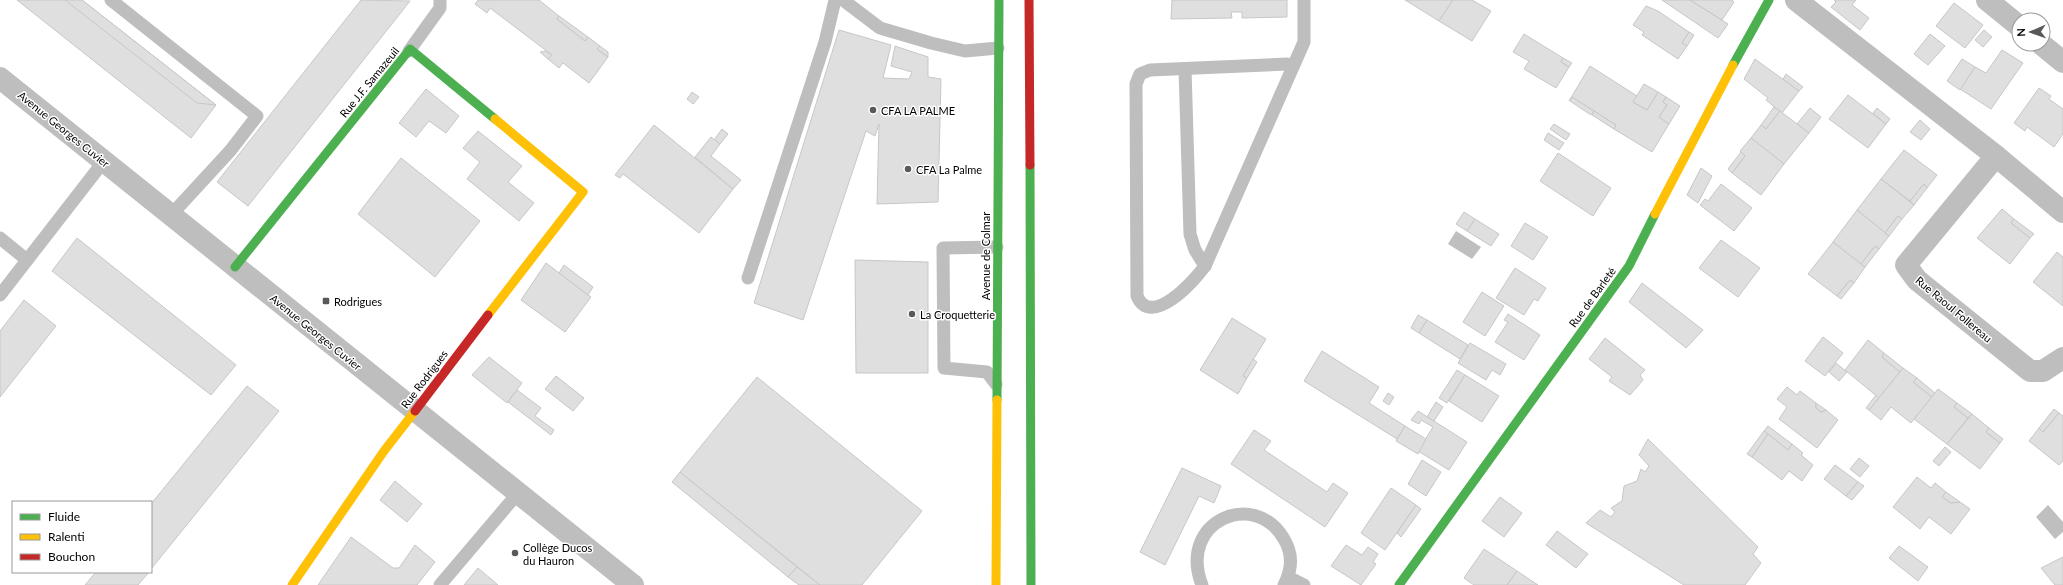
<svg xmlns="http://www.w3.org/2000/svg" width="2063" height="585" font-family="Lato,sans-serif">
  <rect width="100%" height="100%" fill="#fff"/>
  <g fill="#bfbfbf">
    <path d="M1456,231L1481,247L1472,259L1448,244Z"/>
    <path d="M2048,505L2063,522V532L2055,539L2036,517Z"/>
  </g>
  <g fill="#dfdfdf" stroke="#c7c7c7">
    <path d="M17,0H82L216,105L191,138Z"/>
    <path d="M65,0H82L216,105L197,103Z"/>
    <path d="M361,0L410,1L248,206L217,182Z"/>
    <path d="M478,0H539L559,16L557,19L585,41L588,37L600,46L597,49L608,57L589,83L563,63L559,68L548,59L552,55L490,8L487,13L475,4Z"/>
    <path d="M1172,0H1287V17L1242,18V12H1231L1232,18L1171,19Z"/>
    <path d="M1405,0H1453L1439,21Z"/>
    <path d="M1453,0H1472L1491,11L1472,41L1439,21Z"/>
    <path d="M1662,0H1690L1728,24L1718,38Z"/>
    <path d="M1690,0H1732L1734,2L1722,20Z"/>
    <path d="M1834,0H1856L1852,5L1869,18L1860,30L1831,7L1836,2Z"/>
    <path d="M1954,3L1983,25L1965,48L1936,26Z"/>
    <path d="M1646,6L1658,11L1689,32L1682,43L1687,46L1678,59L1642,35L1644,32L1633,25Z"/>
    <path d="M559,16L588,37L585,41L557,19Z"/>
    <path d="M839,30L891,45L883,78L909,79L912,72L891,66L895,46L928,57V77L941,79L938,202L877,204L879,124L875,136L866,131L803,320L754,303Z"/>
    <path d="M1984,30L1992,37L1983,47L1975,40Z"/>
    <path d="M1689,32L1694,35L1687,46L1682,43Z"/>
    <path d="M1524,34L1563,58L1561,62L1569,67L1556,88L1524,69L1529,61L1513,52Z"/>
    <path d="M1930,34L1945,46L1928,65L1914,54Z"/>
    <path d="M600,46L608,52V57L597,49Z"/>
    <path d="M2002,50L2023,63L1991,109L1960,89L1975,67L1986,73Z"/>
    <path d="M546,51L552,55L548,59L540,52Z"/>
    <path d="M1563,58L1572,63L1569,67L1561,62Z"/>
    <path d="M1755,59L1799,91L1782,113L1766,100L1768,98L1744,79Z"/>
    <path d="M1962,59L1975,67L1960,90L1947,81Z"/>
    <path d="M1590,66L1637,96L1633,102L1647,110L1658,92L1666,97L1663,102L1667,105L1659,117L1669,124L1652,152L1614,129L1616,125L1594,111L1591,115L1594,111L1572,97L1569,101Z"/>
    <path d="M1786,74L1803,87L1799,91L1783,79Z"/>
    <path d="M1644,84L1658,92L1647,110L1633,102Z"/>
    <path d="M2039,88L2051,96L2049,99L2063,109V134L2054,147L2027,127L2025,131L2014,123Z"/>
    <path d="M426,89L459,116L446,133L429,121L416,137L399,123Z"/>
    <path d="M692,92L699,97L693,104L687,99Z"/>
    <path d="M1848,95L1886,124L1868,148L1829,119Z"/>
    <path d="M1572,97L1594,111L1591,115L1570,101Z"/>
    <path d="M1666,97L1680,106L1669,124L1659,117L1667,105L1663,102Z"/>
    <path d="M1774,107L1780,111L1766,129L1761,125Z"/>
    <path d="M1810,108L1821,117L1809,133L1797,124Z"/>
    <path d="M1877,108L1890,119L1886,124L1873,113Z"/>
    <path d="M1594,111L1616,125L1614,129L1592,115Z"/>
    <path d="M1780,111L1809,133L1784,164L1751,138L1761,125L1766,129Z"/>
    <path d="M1920,120L1930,129L1921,140L1910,132Z"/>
    <path d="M1554,124L1570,134L1566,140L1550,129Z"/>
    <path d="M654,125L733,189L699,233L623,174L620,178L615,175Z"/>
    <path d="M722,129L728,134L720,144L714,140Z"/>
    <path d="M478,131L522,166L508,182L534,203L519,221L467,179L480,162L463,148Z"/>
    <path d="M1548,133L1564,143L1559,150L1544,140Z"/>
    <path d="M711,137L720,144L711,156L741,180L733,189L695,157Z"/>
    <path d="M1751,138L1784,164L1761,195L1732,173L1745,156L1740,151Z"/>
    <path d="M1904,150L1937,175L1927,188L1924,184L1910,201L1881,179Z"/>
    <path d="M1741,152L1745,156L1732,173L1728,169Z"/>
    <path d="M1558,153L1611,188L1593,216L1540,181Z"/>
    <path d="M401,158L480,221L435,277L358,214Z"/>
    <path d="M1701,168L1712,176L1698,203L1687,195Z"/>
    <path d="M1881,179L1914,205L1902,219L1898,216L1885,233L1857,210Z"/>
    <path d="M1721,184L1752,208L1734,231L1700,205L1705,199L1708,201Z"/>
    <path d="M1924,184L1927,188L1914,205L1910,201Z"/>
    <path d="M2002,209L2014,219L2011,223L2030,238L2010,264L1977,238Z"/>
    <path d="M1857,210L1889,236L1879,249L1875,246L1861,264L1833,242Z"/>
    <path d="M1464,212L1475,219L1467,231L1456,224Z"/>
    <path d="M1898,216L1902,219L1889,236L1885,233Z"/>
    <path d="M1475,219L1499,234L1491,246L1467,231Z"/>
    <path d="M2014,219L2034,234L2030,238L2011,223Z"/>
    <path d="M1525,223L1548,237L1533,260L1511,246Z"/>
    <path d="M77,238L236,365L211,395L52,271Z"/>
    <path d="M1721,240L1760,268L1738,297L1699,268Z"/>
    <path d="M1833,242L1865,267L1854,283L1850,280L1837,296L1808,274Z"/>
    <path d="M1875,246L1879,249L1865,267L1861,264Z"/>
    <path d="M2057,252L2063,257V306L2033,282Z"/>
    <path d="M855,260L928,262V373H856Z"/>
    <path d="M546,263L591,297L565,332L521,300Z"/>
    <path d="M564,265L593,287L588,295L559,273Z"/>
    <path d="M1515,268L1546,288L1538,301L1534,299L1524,315L1496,298Z"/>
    <path d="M1850,280L1854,283L1841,299L1837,296Z"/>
    <path d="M1642,283L1703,330L1686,348L1629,302Z"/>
    <path d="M1482,292L1504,306L1485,336L1463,322Z"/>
    <path d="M24,300L56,326L0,397V331Z"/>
    <path d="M1508,314L1540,335L1524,360L1495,342L1508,322L1504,320Z"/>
    <path d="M1418,315L1427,320L1419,333L1411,328Z"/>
    <path d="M1232,318L1266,339L1243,376L1247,378L1238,394L1200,370Z"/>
    <path d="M1427,320L1468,345L1460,359L1419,333Z"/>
    <path d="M1823,337L1843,353L1825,376L1805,361Z"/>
    <path d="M1605,338L1645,370L1640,375L1643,380L1630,395L1609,381L1612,377L1589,359Z"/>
    <path d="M1868,340L1884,353L1882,357L1900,372L1879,398L1845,370Z"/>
    <path d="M1470,343L1506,364L1500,375L1492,370L1486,380L1458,363Z"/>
    <path d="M1322,351L1379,387L1369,403L1405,426L1397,439L1304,381Z"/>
    <path d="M1884,353L1903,368L1900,372L1882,357Z"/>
    <path d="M489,357L522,383L507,403L472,375Z"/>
    <path d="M1253,359L1257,362L1247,378L1243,376Z"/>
    <path d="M1836,363L1847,372L1839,381L1829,372Z"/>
    <path d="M1903,368L1917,378L1913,382L1932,397L1911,423L1891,407L1881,420L1869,410Z"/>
    <path d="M1457,370L1465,375L1447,403L1439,398Z"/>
    <path d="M1465,375L1499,396L1482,422L1449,401Z"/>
    <path d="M556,376L584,398L573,411L545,389Z"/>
    <path d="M757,377L922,511L862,585H820L680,472Z"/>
    <path d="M1917,378L1935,393L1932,397L1913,382Z"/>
    <path d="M247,386L279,411L151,569V504Z"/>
    <path d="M1787,387L1797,395L1800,391L1816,403V408L1821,412L1826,410L1838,420L1817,448L1779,419L1787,407L1777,399Z"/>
    <path d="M1938,389L1957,403L1954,407L1968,418L1947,444L1914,419Z"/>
    <path d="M517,390L541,408L535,416L554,430L551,435L508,402Z"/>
    <path d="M1388,393L1394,397L1389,405L1383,401Z"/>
    <path d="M1876,395L1879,398L1869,410L1866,408Z"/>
    <path d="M1436,402L1443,407L1434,421L1427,417Z"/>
    <path d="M1816,403L1826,410L1821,412L1816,408Z"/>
    <path d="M1957,403L1972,414L1968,418L1954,407Z"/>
    <path d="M2054,409L2059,413L2043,432L2039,428Z"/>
    <path d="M1418,411L1467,442L1449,470L1418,451L1433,427L1421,420L1419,424L1411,420Z"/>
    <path d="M2059,413L2063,416V461L2059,465L2029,441L2039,428L2043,432Z"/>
    <path d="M1972,414L1989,428L1986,432L2000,443L1980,469L1947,444Z"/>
    <path d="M1405,426L1426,439L1418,454L1396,441Z"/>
    <path d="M1768,426L1792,444L1788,450L1764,431Z"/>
    <path d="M1989,428L2003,439L2000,443L1986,432Z"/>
    <path d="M1254,430L1271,441L1264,450L1327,492L1333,483L1348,493L1325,527L1231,464Z"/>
    <path d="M1764,431L1768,434L1752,457L1747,454Z"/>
    <path d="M1768,434L1788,450L1792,444L1803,453L1801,455L1813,465L1802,481L1789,471L1782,480L1752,457Z"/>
    <path d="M1648,439L1758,547L1753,554L1761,563L1745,585H1684L1586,523L1600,510L1611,517L1615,512L1611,508L1622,501L1624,486L1637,481L1641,469L1645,472L1649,466L1639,455Z"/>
    <path d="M1945,447L1951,452L1939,466L1933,461Z"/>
    <path d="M1859,458L1869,466L1860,477L1850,469Z"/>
    <path d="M1422,460L1441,472L1426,496L1408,484Z"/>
    <path d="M1835,465L1858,482L1846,496L1824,479Z"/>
    <path d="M1182,468L1221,486L1214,503L1199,496L1165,565L1140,552Z"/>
    <path d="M680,472L797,567L788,577L672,482Z"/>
    <path d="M1917,477L1931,488L1935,483L1946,492L1942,497L1951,503L1960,502L1970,509L1951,534L1929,517L1920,529L1893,507Z"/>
    <path d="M395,481L422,504L407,522L380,500Z"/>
    <path d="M1858,482L1864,486L1852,500L1846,496Z"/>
    <path d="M1391,488L1416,505L1385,550L1361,533Z"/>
    <path d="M1946,492L1960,502L1951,503L1942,497Z"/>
    <path d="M1500,497L1522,513L1504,537L1482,521Z"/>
    <path d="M1416,505L1421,509L1401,537L1397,533Z"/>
    <path d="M1557,531L1588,554L1576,568L1546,545Z"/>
    <path d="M351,537L393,568H399L415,545L435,562L417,585H318Z"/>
    <path d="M1346,545L1362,555L1368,547L1378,554L1373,562L1376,564L1361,585L1331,566Z"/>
    <path d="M1899,546L1928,567L1918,581L1889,558Z"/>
    <path d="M1484,549L1517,571L1507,585H1474L1464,578Z"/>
    <path d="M2063,557V585H2055L2041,568Z"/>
    <path d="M797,567L820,585H799L788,577Z"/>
    <path d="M478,568L498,585H464Z"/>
    <path d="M1517,571L1538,585H1507Z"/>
    <path d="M96,572H149L138,585H85Z"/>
  </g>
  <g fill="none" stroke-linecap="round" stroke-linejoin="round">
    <g stroke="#bebebe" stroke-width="13">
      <path d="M111,0L257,116L230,151L171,215"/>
      <path d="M843,0L880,28L931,43L965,51L998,48"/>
      <path d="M409,51L440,8V0"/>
      <path d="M1293,67L1287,64L1150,70L1140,74L1136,84L1137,296C1151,329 1194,281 1205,266L1304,42V0"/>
      <path d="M1185,69L1190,234L1195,250L1205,266"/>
      <path d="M0,238L27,260"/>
      <path d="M748,278L825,42L835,0"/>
      <path d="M0,295L104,161"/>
      <path d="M996,384L987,372L944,368L943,248L997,247"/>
      <path d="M1288,577L1304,585"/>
      <path d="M440,585L518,493"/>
      <path d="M1202,585C1177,521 1255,488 1284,539C1293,554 1292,570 1284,585"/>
    </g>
    <g stroke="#bebebe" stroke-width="22">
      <path d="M1796,0L1996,156L2063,212"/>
      <path d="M1987,0L2019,26"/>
      <path d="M2041,44L2063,62"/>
      <path d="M0,78L633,585"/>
      <path d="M1996,156L1906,265L1917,280L2030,371H2043L2063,358"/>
    </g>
    <g stroke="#4caf50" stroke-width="9">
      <path d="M1733,65L1769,0"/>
      <path d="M1030,165L1031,585"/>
      <path d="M235,267L410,49L495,119"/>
      <path d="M997,400L999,0"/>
      <path d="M1399,585L1629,266L1655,214"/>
    </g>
    <g stroke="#ffc107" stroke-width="9">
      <path d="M1655,214L1733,65"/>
      <path d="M488,315L583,192L495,119"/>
      <path d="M292,585L384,451L415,411"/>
      <path d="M996,585L997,400"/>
    </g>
    <g stroke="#c62828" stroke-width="9">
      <path d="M1029,0L1030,165"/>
      <path d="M415,411L488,315"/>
    </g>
  </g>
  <g fill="#595959" stroke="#fff" stroke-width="1.5">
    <circle cx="873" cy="110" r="4"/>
    <circle cx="908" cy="169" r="4"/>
    <rect x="322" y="297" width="8" height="8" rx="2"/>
    <circle cx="912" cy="314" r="4"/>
    <circle cx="515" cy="553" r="4"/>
  </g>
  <g text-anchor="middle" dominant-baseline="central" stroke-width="3" stroke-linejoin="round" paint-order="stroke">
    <g font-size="11" fill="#000" stroke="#fff">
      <text transform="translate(369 82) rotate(-51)">Rue J.F. Samazeuil</text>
      <text transform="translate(64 129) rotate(39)">Avenue Georges Cuvier</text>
      <text transform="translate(985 256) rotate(-90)">Avenue de Colmar</text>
      <text transform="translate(1592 297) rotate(-54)">Rue de Barleté</text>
      <text transform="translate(1954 309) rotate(40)">Rue Raoul Follereau</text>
      <text transform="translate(316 332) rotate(39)">Avenue Georges Cuvier</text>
      <text transform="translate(424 379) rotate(-53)">Rue Rodrigues</text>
    </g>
    <g font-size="11" fill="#000" stroke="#fff" text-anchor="start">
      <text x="881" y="110">CFA LA PALME</text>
      <text x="916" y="169">CFA La Palme</text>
      <text x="334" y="301">Rodrigues</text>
      <text x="920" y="314">La Croquetterie</text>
      <text x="523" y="547">Collège Ducos<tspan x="523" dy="13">du Hauron</tspan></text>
    </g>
  </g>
  <rect x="12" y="501" width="140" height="72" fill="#ffffff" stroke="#999999"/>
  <rect x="20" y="514" width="20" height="6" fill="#4caf50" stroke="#999999"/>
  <text x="48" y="521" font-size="12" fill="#000000">Fluide</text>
  <rect x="20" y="534" width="20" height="6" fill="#ffc107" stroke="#999999"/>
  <text x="48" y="541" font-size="12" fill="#000000">Ralenti</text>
  <rect x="20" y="554" width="20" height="6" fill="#c62828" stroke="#999999"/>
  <text x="48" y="561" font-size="12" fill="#000000">Bouchon</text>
  <g transform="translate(2031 32) rotate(268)"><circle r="19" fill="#ffffff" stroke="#999999"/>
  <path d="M0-3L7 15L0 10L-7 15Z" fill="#595959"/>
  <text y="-6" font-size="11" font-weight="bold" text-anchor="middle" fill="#000000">N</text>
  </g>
</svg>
